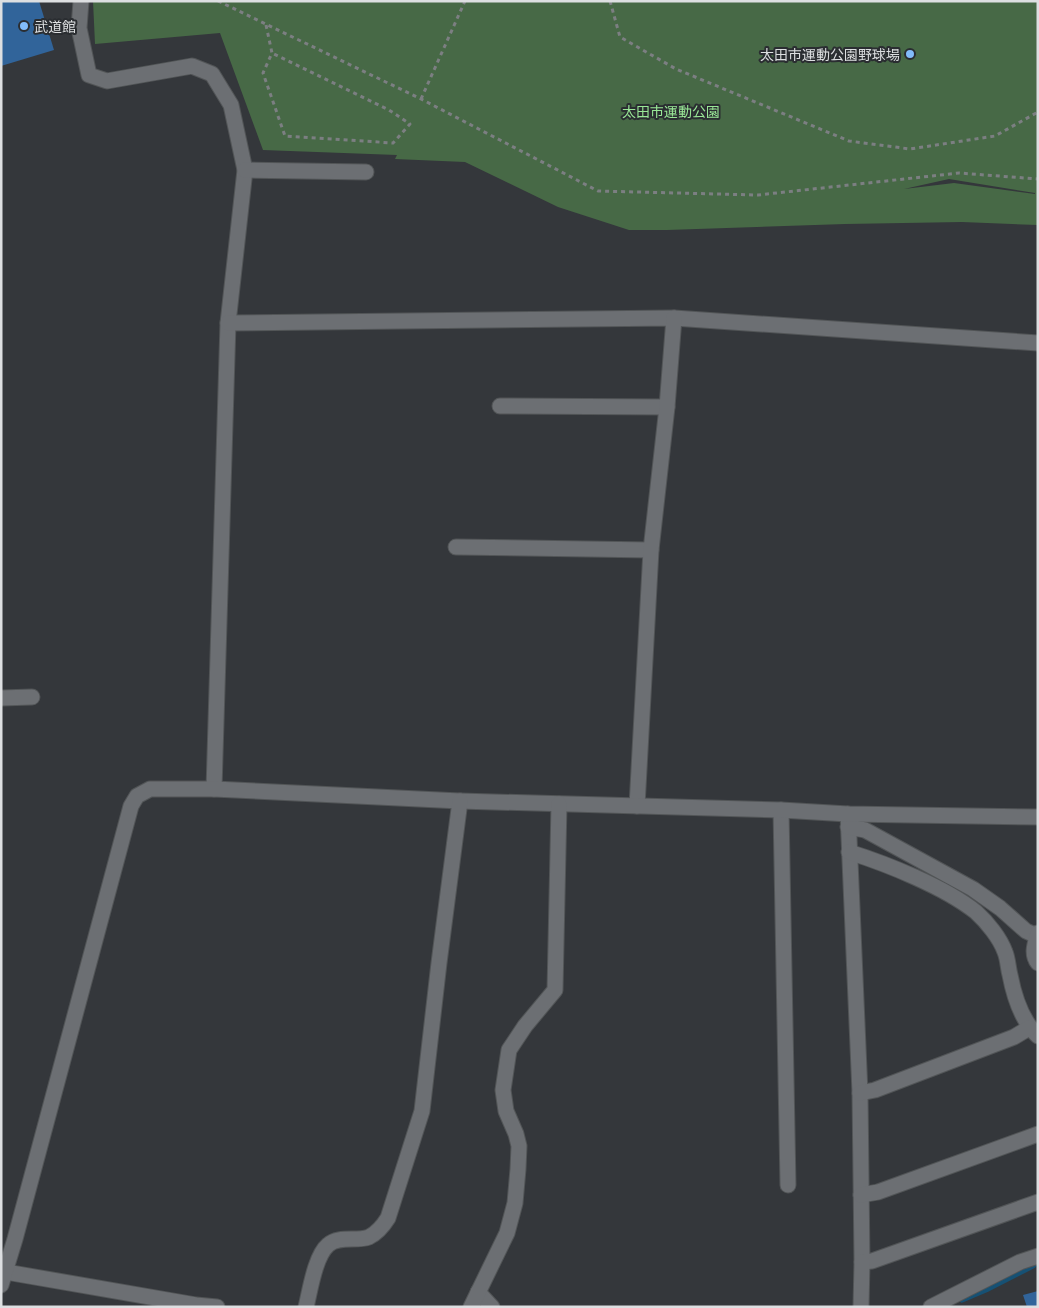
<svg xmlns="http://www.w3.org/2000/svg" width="1039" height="1308" font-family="Lato,'Noto Sans JP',sans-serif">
  <rect width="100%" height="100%" fill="#34373b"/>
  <path fill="#476946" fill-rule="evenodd" d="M93,1H1038V225L962,222L845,224L667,230H629L558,207L465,162L395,159L397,155L263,150L220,33L95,44ZM949,179L1035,193V194L954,183L904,189Z"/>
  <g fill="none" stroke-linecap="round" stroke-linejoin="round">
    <path stroke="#165174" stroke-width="7" d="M962,1299L988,1288L1033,1265"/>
  </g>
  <g fill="#31649a">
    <path d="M1,1H39L54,50L1,66Z"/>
    <path d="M1038,1291V1307H1027L1023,1295Z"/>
  </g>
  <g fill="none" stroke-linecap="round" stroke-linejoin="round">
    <defs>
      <g id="minor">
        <path d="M81,1L79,28L89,75L107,81L192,66L212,74L231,105L245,170L228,323L214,789"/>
        <path d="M245,170L366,172"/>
        <path d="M228,323L674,318L1038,343"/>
        <path d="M500,406L667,407"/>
        <path d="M456,547L651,550"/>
        <path d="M1,698L32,697"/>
        <path d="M637,806L651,550L667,407L674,318"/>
        <path d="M781,810L788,1185"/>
        <path d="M848,814L860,1093L862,1262L872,1261L1038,1202"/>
        <path d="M848,827L865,830L973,889L1000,908L1026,931L1037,936"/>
        <path d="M849,852C887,864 945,887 976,912C987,922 1000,938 1005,952C1008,959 1008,968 1010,975C1014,996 1022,1021 1038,1036"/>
        <path d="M1038,933C1035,944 1031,954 1038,963"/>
        <path d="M860,1093L875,1090L1014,1037L1029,1028"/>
        <path d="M861,1195L878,1192L1038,1134"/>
        <path d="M6,1272L196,1305L217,1307"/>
        <path d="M1,1285L15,1239L131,806L137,796L150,789H214L460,801L781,810L848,814L1038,817"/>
        <path d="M478,1292L492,1307"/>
        <path d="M306,1307C310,1291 315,1256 328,1245C339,1235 357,1242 369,1237C377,1233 383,1226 388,1218L422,1111L439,963L460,801"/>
        <path d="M471,1307L507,1233L515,1203L518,1169L519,1146L516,1134L506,1111L503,1090L509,1050L525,1026L555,990L559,804"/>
        <path d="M861,1307L862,1262"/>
        <path d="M931,1307L1020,1262L1038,1256"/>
      </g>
    </defs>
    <use href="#minor" stroke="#525557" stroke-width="17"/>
    <g stroke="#7c7f82" stroke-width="3" stroke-dasharray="4 4" stroke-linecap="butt">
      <path d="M218,1L421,99L598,191L758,195L959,173L1038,179"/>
      <path d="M610,1L620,37L676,69L849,141L910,149L995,136L1038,112"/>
      <path d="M266,25L272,53L263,73L285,136L393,143L410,124L389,110L272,53"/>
      <path d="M421,99L465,1"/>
    </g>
    <use href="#minor" stroke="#6c6f73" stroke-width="15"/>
  </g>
  <g fill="#82bcfa" stroke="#2a2d31" stroke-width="2">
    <circle cx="24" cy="26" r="5"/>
    <circle cx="910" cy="54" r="5"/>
  </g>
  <g text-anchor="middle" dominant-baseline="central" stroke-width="4" stroke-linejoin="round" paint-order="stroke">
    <g font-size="14" fill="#dddfe1" stroke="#2a2d31" text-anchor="start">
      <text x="34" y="26">武道館</text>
      <text x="900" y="54" text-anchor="end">太田市運動公園野球場</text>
    </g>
    <g font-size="14" fill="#99e796" stroke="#2a2d31">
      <text x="671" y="111">太田市運動公園</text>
    </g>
  </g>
  <rect width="1039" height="1308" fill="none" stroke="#dddfe1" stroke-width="5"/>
</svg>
